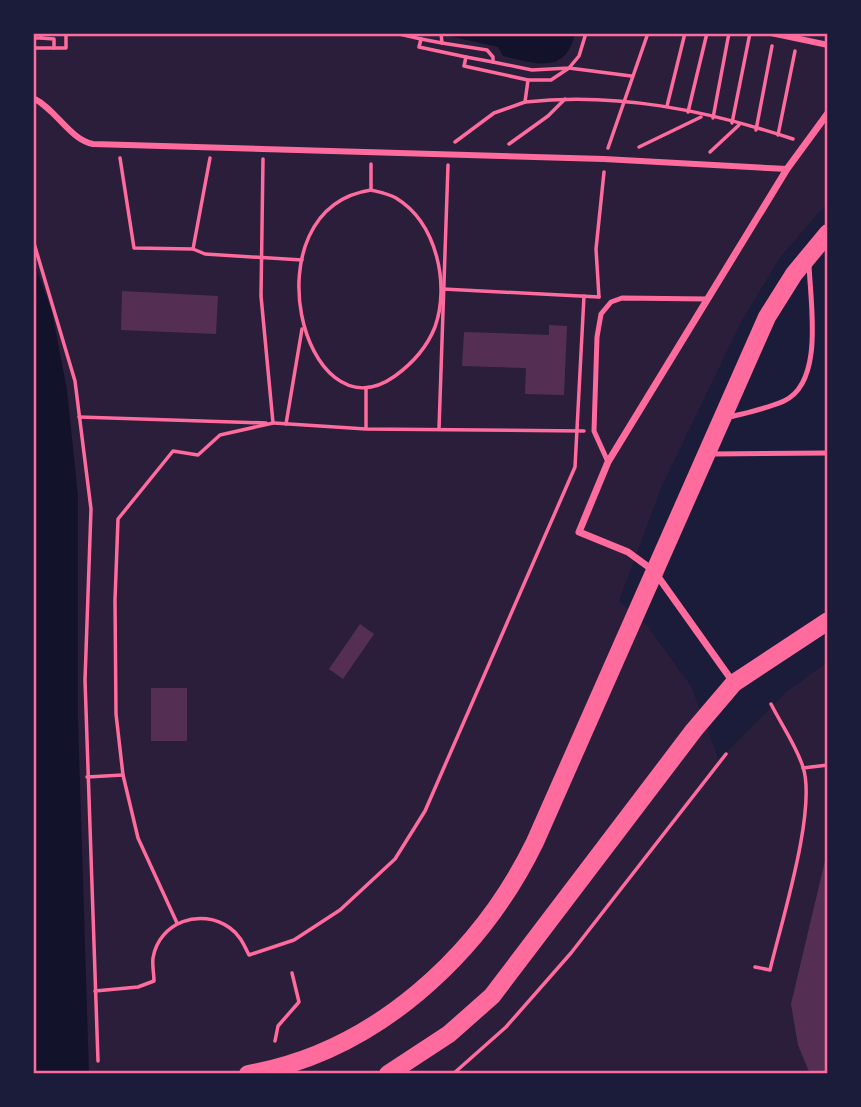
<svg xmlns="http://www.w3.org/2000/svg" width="861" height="1107" font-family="Arial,sans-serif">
  <rect width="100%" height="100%" fill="#1b1b3a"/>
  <path fill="#2a1e3b" d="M33,33H828V202L781,256L741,322L661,488L619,601L648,627L691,686L719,760L786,692L828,662V1074H33Z"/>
  <g fill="#12122b">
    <path d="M448,33H575C566,76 534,63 503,56L498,47L449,36Z"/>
    <path d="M33,258L52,312L67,390L78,496V720L89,1074H33Z"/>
  </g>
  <g fill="#542f53">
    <path d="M122,291L218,296L216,334L121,330Z"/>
    <path d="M549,325L567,326L564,395L525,394L526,368L462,366L464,332L549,335Z"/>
    <path d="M360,624L374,634L343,679L329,669Z"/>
    <rect x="151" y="688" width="36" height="53"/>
    <path d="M828,848V1074H810L798,1045L791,1004Z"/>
  </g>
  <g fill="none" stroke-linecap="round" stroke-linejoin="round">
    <g stroke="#ff6b9d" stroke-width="3.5">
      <path d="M395,33L421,39L419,47L466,57L464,66L528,80L525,102L494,113L455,142"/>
      <path d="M441,33L442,43L487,50L493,57V62L532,70L569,68L579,56L586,33"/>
      <path d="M33,38H41L42,33"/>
      <path d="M41,38L54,39V48H66V33"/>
      <path d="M421,39L442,43"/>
      <path d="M33,48H54"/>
      <path d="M466,57L493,62"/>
      <path d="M529,80H551L569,68L631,76"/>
      <path d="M525,102C616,92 706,110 793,139"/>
      <path d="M667,106L685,33"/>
      <path d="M688,112L707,33"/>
      <path d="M713,118L729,33"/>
      <path d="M732,123L750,33"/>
      <path d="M756,130L772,46"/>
      <path d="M778,135L795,51"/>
      <path d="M509,144L548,116L565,99"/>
      <path d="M639,147L701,117"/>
      <path d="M608,148L648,33"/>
      <path d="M710,152L739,125"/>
      <path d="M120,158L134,248L193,249L205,254L302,260"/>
      <path d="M371,164V190"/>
      <path d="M371,190C379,192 389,194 396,198C437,223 450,285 435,327C427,347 413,363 395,376C303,442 246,209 371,190Z"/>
      <path d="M33,240L75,381L91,509L85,680L98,1061"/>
      <path d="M193,249L210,158"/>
      <path d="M443,289L599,297"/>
      <path d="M599,297L596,249L604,172"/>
      <path d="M366,388V428"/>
      <path d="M79,417L266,423"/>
      <path d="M274,423L366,429L584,431"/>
      <path d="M286,424L302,329"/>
      <path d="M439,429L448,165"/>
      <path d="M803,768L828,765"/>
      <path d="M87,777L123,775"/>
      <path d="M177,923L138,838L123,775L116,714L115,600L118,519L173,451L198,455L220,435L273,423L261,296L263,159"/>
      <path d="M755,967L770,970C781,923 817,810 803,767C796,745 781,724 771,704"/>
      <path d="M95,991L138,987L154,981C154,974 152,965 153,958C159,922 201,907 230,928C240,935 244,945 249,955L294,940L340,910L395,859L425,811L575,467L584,296"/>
      <path d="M275,1041L278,1026L299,1002L292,973"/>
      <path d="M453,1074L506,1027L571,953L726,754"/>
    </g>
    <g stroke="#ff6b9d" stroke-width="5">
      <path d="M726,418C745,413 766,409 784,401C825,382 810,301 809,264"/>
      <path d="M712,454L828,453"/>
      <path d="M608,462L594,431L597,337L601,314L611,302L622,298L707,299"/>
    </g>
    <g stroke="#ff6b9d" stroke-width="6">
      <path d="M771,33L828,45"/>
      <path d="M33,98C56,109 69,139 93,144L604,159L787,169"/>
    </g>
    <path stroke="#ff6b9d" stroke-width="7" d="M733,682L654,571L628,552L579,532L608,462L787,169L828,113"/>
    <g stroke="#ff6b9d" stroke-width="18">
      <path d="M248,1074C375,1052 480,955 535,842L767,317L794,274L828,233"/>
      <path d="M388,1074L449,1034L492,996L694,730L734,683L828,621"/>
    </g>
  </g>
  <rect width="861" height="1107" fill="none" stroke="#1b1b3a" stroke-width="70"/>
  <rect x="35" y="35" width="791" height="1037" fill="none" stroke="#ff6b9d" stroke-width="2.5"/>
</svg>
